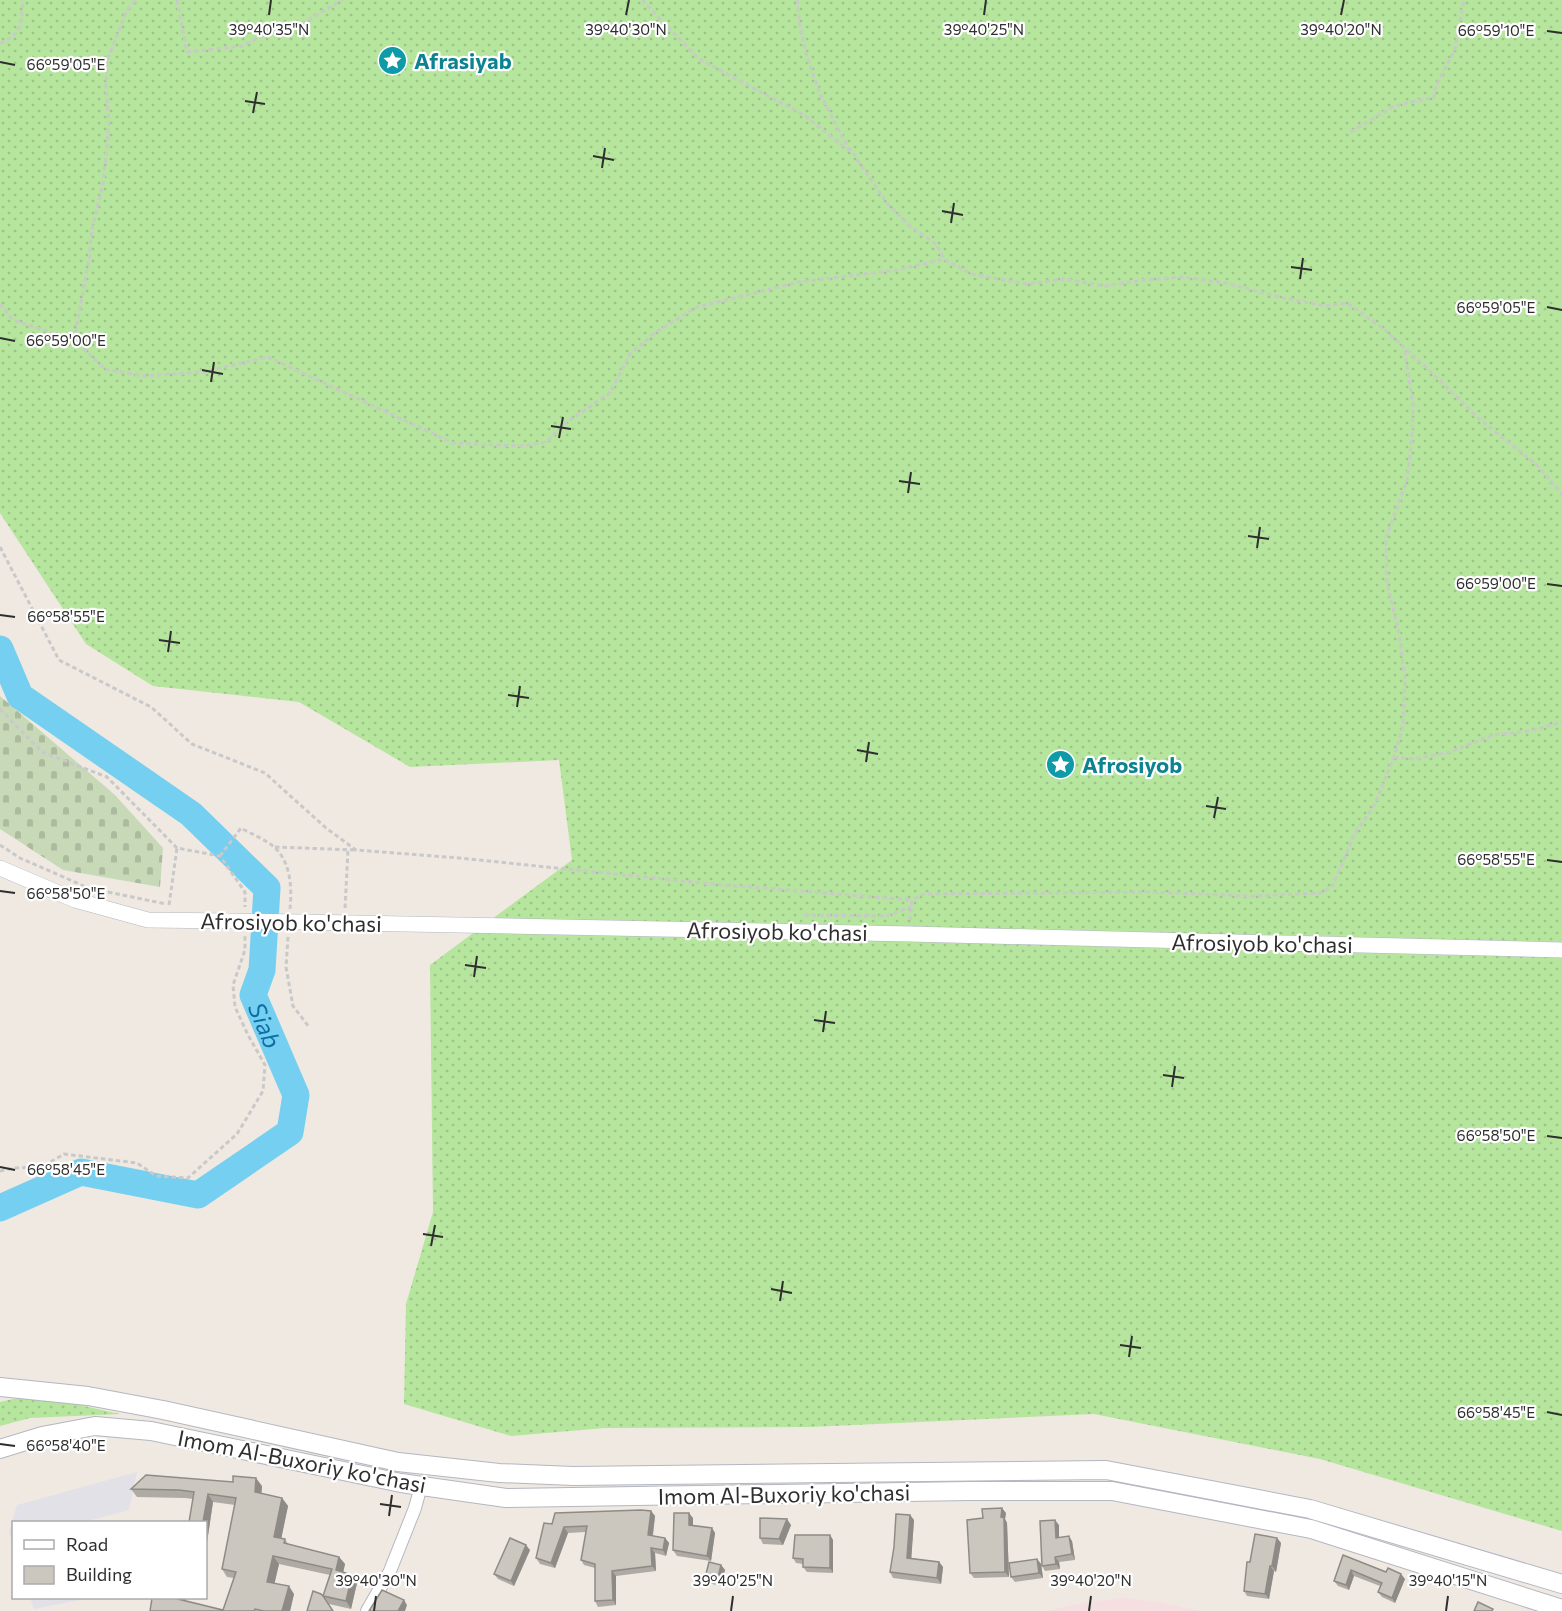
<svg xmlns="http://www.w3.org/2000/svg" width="1562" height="1611" font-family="Commissioner,sans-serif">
  <defs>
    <pattern id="grass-dots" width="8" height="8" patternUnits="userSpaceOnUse" patternTransform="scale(1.5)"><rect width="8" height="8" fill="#b6e59e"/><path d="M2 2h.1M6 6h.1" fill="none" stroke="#9dc588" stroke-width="1.8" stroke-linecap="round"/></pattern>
    <pattern id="cemetery-stones" width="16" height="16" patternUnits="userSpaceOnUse" patternTransform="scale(1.5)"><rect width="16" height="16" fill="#c8d9b8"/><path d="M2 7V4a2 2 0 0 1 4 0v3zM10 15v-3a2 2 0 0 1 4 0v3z" fill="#acbb9e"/></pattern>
  </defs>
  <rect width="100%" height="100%" fill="#efe9e1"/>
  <g fill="#e3e1e8">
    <path d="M137,1472L129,1510L88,1521V1522H14L13,1546L9,1532L17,1505Z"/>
    <path d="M30,1598H90L34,1609Z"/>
  </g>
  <path fill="#f5dfe0" d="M1122,1598L1158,1602L1200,1611H1047L1088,1602Z"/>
  <g fill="url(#grass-dots)">
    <path d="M0,0H1562V1531L1320,1459L1094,1414L811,1427L605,1428L511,1436L404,1404L406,1304L433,1212L430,965L572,860L559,760L410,767L299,702L153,686L86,644L0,513Z"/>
    <path d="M17,1398L53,1399L120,1414L30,1418L0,1426V1402Z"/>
  </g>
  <path fill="url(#cemetery-stones)" d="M0,696L115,795L163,848L160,887L63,870L0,829Z"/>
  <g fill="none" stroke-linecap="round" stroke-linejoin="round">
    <path stroke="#75cff0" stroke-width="27" id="s1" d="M0,649L20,696L191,814L267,888L262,970L253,995L296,1095L290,1132L198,1195L81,1172L0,1208"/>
    <defs>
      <path id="minor" d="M367,1611L390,1571L415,1508L421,1486"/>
      <g id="tertiary">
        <path d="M0,868L75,900L148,920L228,921"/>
        <path d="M301,922L910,934L1562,950"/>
      </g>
      <g id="secondary">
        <path d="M0,1387L88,1396L163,1410L398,1462L499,1473L573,1476L1106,1470L1310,1509L1562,1584"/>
        <path d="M0,1449L42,1436L95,1426L151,1431L401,1483L506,1498L970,1491H1112L1311,1529L1562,1609"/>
      </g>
    </defs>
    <use href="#minor" stroke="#b4b7c1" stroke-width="14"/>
    <use href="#tertiary" stroke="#b4b7c1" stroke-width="16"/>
    <use href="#secondary" stroke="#b4b7c1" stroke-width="20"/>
    <g stroke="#c9c9c9" stroke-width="3" stroke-dasharray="4.5 3" stroke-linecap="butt">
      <path d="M177,0L187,52L243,46L277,28L305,22L342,0"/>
      <path d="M642,0L699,59L804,115L852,153"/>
      <path d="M797,0L800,26L807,57L820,94L844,140L887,203L911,227L936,244L944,259L972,274L1027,284L1064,279L1105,286L1143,280L1183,277L1226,283L1283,298L1326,306L1347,303L1384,329L1430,371L1477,417L1537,465L1562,494"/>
      <path d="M0,43C23,35 21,21 23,0"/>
      <path d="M1351,132L1394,106L1434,97L1436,86L1455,49L1464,0"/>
      <path d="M0,304L13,320L74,340L105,369L145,376L203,372L268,357L453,443L522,446L547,442L564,424L610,393L630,354L656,332L697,307L799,282L897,270L944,259"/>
      <path d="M74,340L89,259L92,229L103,184L109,124L106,87L107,60L127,10L136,0"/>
      <path d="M0,547L59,660L151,707L192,744L265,773L326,828L356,850L459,858L713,884L912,900"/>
      <path d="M0,709L42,752L107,777L177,848L220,856L245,892V907"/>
      <path d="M1394,757L1414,759L1450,752L1493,735L1530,731L1562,722"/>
      <path d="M0,845L20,858L84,886"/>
      <path d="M275,847L356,850"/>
      <path d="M220,856L241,828C251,834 265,839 274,847C291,862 292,888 290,909"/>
      <path d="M108,892L166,904"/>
      <path d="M169,905L177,848"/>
      <path d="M345,908L348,850"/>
      <path d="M804,915L886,916L911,907"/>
      <path d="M910,920L912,900L924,894L1149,892L1251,896L1322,893L1333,885L1355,833L1374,806L1394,757L1403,726L1405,679L1399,633L1387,582L1386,538L1407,480L1412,437L1413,405L1404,347"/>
      <path d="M288,937L286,967L293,1006L309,1027"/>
      <path d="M0,1171L15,1168L42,1167L64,1154L137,1163L156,1176L188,1178L237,1134L263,1091L265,1065L248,1035L235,1007L233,985L245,950V935"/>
    </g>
    <use href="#minor" stroke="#fff" stroke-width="12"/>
    <use href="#tertiary" stroke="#fff" stroke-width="15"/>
    <use href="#secondary" stroke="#fff" stroke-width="18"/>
    <defs>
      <path id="tertiary-bridge" d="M228,921L301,922"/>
    </defs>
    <use href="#tertiary-bridge" stroke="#b4b7c1" stroke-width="16" stroke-linecap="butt"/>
    <use href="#tertiary-bridge" stroke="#fff" stroke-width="15"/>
  </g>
  <g fill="#afaba4">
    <path d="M262,1486L261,1493L282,1498L288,1506L281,1538L285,1539L288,1544L339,1557L345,1564L343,1572L352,1575L357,1583L351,1609L329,1604L323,1596L330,1575L279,1564L274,1584L294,1594L290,1611H150L152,1598H186L185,1601L223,1610L234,1578L227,1577L222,1569L235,1505L213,1502L206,1549V1522L193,1499L185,1498L137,1497L131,1489Z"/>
    <path d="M651,1511L655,1516L653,1536L665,1538L669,1543L666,1556L655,1553L656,1571L616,1576V1605L598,1607L595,1601V1568L584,1565L581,1560L586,1532L568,1533L555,1568L540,1564L536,1558L552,1524Z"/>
    <path d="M1006,1513L1005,1519L1007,1523L1009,1577L974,1578L970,1573L983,1518Z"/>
    <path d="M910,1515L914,1520L911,1558L939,1562L943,1567L941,1584L893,1578L890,1572Z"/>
    <path d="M693,1518V1525L712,1528L715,1533L711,1561L677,1556L673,1550Z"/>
    <path d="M791,1525L783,1545L763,1544L760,1538Z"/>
    <path d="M1059,1525V1538L1072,1541L1075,1560L1059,1562L1060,1569L1045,1571L1042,1566Z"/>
    <path d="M830,1535L833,1540V1573L807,1572L803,1567V1564L796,1563L793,1558Z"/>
    <path d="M1277,1538L1281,1543L1276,1572L1274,1571L1269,1599L1247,1596L1244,1591L1250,1562Z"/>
    <path d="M530,1550L514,1586L498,1579L494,1574Z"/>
    <path d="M1343,1555L1405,1579L1395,1603L1382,1597L1378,1592L1380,1586L1354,1576L1349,1590L1338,1586L1334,1581Z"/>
    <path d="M1037,1559L1041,1564L1043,1578L1015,1582L1011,1577Z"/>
    <path d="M721,1565L725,1570L721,1586L708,1583L705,1578Z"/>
  </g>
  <g fill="#8e8b86">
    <path d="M256,1478L262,1486L261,1500L255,1492Z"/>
    <path d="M208,1494L213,1502L206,1549V1522H203Z"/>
    <path d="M282,1498L288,1506L280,1545L274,1537Z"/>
    <path d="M1002,1508L1006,1513L1005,1519L1007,1523L1009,1577L1005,1572L1001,1517Z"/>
    <path d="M651,1511L655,1516L652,1540L648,1535Z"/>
    <path d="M689,1513L693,1518V1530L689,1525Z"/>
    <path d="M910,1515L914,1520L911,1563L907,1558Z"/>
    <path d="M787,1519L791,1525L783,1545L779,1539Z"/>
    <path d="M1055,1520L1059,1525V1544L1056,1538Z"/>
    <path d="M564,1527L568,1533L555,1568L551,1563Z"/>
    <path d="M712,1528L715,1533L711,1561L707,1556Z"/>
    <path d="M830,1535L833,1540V1573L830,1568Z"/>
    <path d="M1069,1536L1072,1541L1075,1560L1072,1554Z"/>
    <path d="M665,1538L669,1543L666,1556L663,1550Z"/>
    <path d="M1277,1538L1281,1543L1276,1572L1272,1566Z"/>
    <path d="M526,1545L530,1550L514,1586L511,1581Z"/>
    <path d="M651,1548L655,1553L656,1571L652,1566Z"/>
    <path d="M273,1556L279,1564L273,1590L267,1582Z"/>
    <path d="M339,1557L345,1564L342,1578L336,1570Z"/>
    <path d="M1055,1557L1059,1562L1060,1569L1056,1564Z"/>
    <path d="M1037,1559L1041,1564L1043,1578L1039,1573Z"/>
    <path d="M939,1562L943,1567L941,1584L937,1578Z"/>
    <path d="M721,1565L725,1570L721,1586L717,1581Z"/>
    <path d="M1270,1566L1274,1571L1269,1599L1265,1594Z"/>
    <path d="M1351,1570L1354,1576L1349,1590L1346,1585Z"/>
    <path d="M612,1571L616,1576V1605L613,1600Z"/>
    <path d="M1401,1574L1405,1579L1395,1603L1392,1598Z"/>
    <path d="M352,1575L357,1583L351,1609L346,1601Z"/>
    <path d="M289,1586L294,1594L290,1611H282Z"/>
    <path d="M179,1598H186L184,1607L178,1599Z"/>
    <path d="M404,1600L407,1605L405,1611H398Z"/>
  </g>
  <g fill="#cbc7bf" stroke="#8e8b86" stroke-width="1.5">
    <path d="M146,1475L233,1482V1476L256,1478L255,1492L282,1498L274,1537L285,1539L284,1543L339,1557L336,1570L352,1575L346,1601L323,1596L333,1611H307L313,1591L321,1594L323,1596L332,1569L273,1556L267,1582L289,1586L282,1611H264L255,1609L254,1611H150L152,1598H179L178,1599L223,1610L236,1572L222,1569L236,1498L208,1494L203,1522H189L194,1492L179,1490L131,1489Z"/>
    <path d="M1002,1508L1001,1517L1004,1518L1005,1572L970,1573L967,1520L983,1518L982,1509Z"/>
    <path d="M641,1510L651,1511L648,1535L665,1538L663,1550L651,1548L652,1566L612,1571L613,1600L595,1601V1564L581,1560L587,1526L564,1527L551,1563L536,1558L544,1523L552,1524L555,1513Z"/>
    <path d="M674,1513H689V1525L712,1528L707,1556L673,1550Z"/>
    <path d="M896,1514L910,1515L907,1558L939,1562L937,1578L890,1572L894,1547Z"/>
    <path d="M760,1518L787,1519L779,1539L760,1538Z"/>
    <path d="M1055,1520L1056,1538L1069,1536L1072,1554L1055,1557L1056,1564L1042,1566L1040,1521Z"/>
    <path d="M1255,1534L1277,1538L1272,1566H1270L1265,1594L1244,1591L1247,1562H1250Z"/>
    <path d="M795,1535H830V1568L803,1567V1559L793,1558Z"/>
    <path d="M510,1538L526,1545L511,1581L494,1574Z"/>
    <path d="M1343,1555L1386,1572L1388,1568L1401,1574L1392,1598L1378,1592L1382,1583L1351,1570L1346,1585L1334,1581Z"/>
    <path d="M1037,1559L1039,1573L1011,1577L1009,1563Z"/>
    <path d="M709,1562L721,1565L717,1581L705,1578Z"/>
    <path d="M382,1590L404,1600L398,1611H369Z"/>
    <path d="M1478,1602L1493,1609L1492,1611H1474Z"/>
  </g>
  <path fill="none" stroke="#2e2e2e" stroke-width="2" d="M269,15L271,0M626,15L629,0M984,15L986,0M1341,15L1344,0M1547,31L1562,33M0,62L15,65M245,101L265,104M253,113L257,92M593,156L614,160M602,168L605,148M942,211L963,215M951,223L954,203M1291,267L1312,270M1300,279L1303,258M1547,307L1562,310M0,338L15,341M202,370L223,374M211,382L214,362M551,426L571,429M559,438L563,417M899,481L920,484M908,493L911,472M1248,536L1269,539M1257,548L1260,527M1547,584L1562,586M0,615L15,617M159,640L180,643M168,652L171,631M508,695L529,698M517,707L520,686M857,750L878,754M866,762L869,742M1206,806L1226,809M1214,818L1218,797M1547,860L1562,862M0,891L15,893M465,965L486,968M474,977L477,956M814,1020L835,1023M823,1032L826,1011M1163,1075L1184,1078M1172,1087L1175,1066M1547,1136L1562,1138M0,1167L15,1170M423,1234L443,1237M431,1246L435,1225M771,1289L792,1293M780,1301L783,1281M1120,1345L1141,1348M1129,1357L1132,1336M1547,1412L1562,1415M0,1444L15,1446M380,1504L401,1507M389,1516L392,1495M374,1611L376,1596M731,1611L733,1596M1089,1611L1091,1596M1446,1611L1448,1596"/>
  <defs>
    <symbol id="sight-disc" viewBox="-11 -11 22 22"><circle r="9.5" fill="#0f9aa8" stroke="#fff"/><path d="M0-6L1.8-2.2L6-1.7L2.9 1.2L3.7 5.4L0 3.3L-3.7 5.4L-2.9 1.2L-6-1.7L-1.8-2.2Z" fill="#fff"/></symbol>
  </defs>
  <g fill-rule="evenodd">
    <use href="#sight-disc" x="376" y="44" width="33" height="33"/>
    <use href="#sight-disc" x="1044" y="748" width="33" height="33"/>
  </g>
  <g text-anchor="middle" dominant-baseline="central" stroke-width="4.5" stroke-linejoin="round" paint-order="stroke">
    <g font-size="22" font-weight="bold" fill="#0d838f" stroke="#fff" text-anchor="start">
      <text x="414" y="60">Afrasiyab</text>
      <text x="1082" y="764">Afrosiyob</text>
    </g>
    <g font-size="22" fill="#2e2e2e" stroke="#fff">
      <text transform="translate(291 922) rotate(1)">Afrosiyob ko'chasi</text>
      <text transform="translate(777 931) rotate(1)">Afrosiyob ko'chasi</text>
      <text transform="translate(1262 943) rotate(1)">Afrosiyob ko'chasi</text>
      <text transform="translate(302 1461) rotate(11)">Imom Al-Buxoriy ko'chasi</text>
      <text transform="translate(784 1494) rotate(-1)">Imom Al-Buxoriy ko'chasi</text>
    </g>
    <g font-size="24" font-style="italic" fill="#0d6fa3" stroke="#fff">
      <text stroke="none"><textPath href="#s1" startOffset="506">Siab</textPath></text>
    </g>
  </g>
  <g font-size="15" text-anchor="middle" fill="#2e2e2e" stroke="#fff" stroke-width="4.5" stroke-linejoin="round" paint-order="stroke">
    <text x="269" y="35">39°40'35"N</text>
    <text x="626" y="35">39°40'30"N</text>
    <text x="984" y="35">39°40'25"N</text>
    <text x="1341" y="35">39°40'20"N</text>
    <text x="1496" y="36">66°59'10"E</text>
    <text x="66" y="70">66°59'05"E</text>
    <text x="1496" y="313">66°59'05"E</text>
    <text x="66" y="346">66°59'00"E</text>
    <text x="1496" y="589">66°59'00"E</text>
    <text x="66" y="622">66°58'55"E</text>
    <text x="1496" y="865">66°58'55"E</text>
    <text x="66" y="899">66°58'50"E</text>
    <text x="1496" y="1141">66°58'50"E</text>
    <text x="66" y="1175">66°58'45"E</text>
    <text x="1496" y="1418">66°58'45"E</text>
    <text x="66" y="1451">66°58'40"E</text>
    <text x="376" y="1586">39°40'30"N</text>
    <text x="733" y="1586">39°40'25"N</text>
    <text x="1091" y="1586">39°40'20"N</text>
    <text x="1448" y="1586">39°40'15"N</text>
  </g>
  <rect x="12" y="1521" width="195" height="78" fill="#ffffff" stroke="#ababab" stroke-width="1.5"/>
  <rect x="24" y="1540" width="30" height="9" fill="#ffffff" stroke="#ababab" stroke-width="1.5"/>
  <text x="66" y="1551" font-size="18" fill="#2e2e2e">Road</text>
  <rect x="24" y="1566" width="30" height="18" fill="#cbc7bf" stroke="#ababab" stroke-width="1.5"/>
  <text x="66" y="1581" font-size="18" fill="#2e2e2e">Building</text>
</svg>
